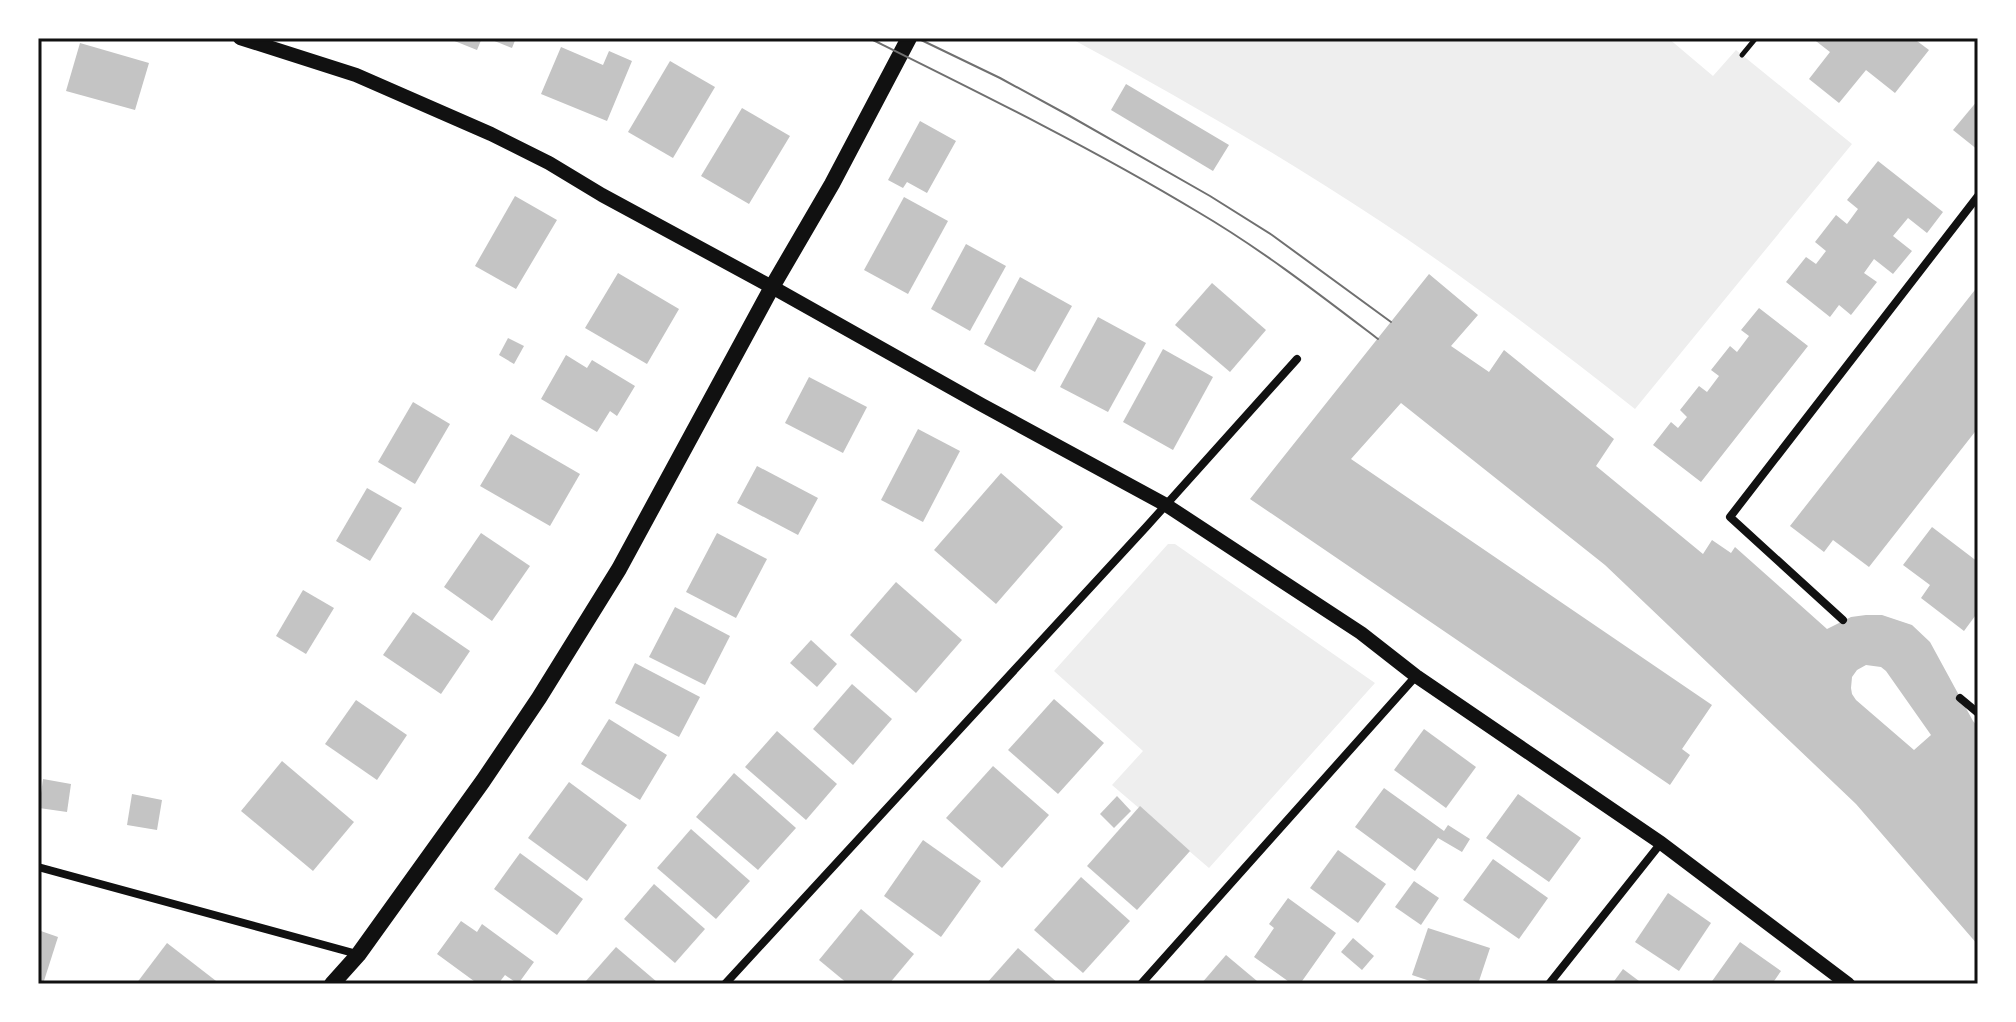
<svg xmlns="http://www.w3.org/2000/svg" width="2016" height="1022" font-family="'Asap Condensed',sans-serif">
  <rect width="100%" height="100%" fill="#fff"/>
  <g fill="#eee">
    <path d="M1070,38H1668L1713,76L1736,50L1852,144L1635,409C1552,344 1468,279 1380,221C1280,155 1176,95 1070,38Z"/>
    <path d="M1168,544H1175L1375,683L1209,868L1112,785L1143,751L1054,671Z"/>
  </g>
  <g fill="#c4c4c4" fill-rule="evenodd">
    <path d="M447,38H482L477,50Z"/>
    <path d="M487,38H516L512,48Z"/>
    <path d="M1812,38H1913L1929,50L1895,93L1866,70L1839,103L1809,79L1830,52Z"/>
    <path d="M80,43L149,63L135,110L66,91Z"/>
    <path d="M561,47L603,65L609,51L632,61L607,121L541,94Z"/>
    <path d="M670,61L715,87L673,158L628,132Z"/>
    <path d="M1126,84L1229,145L1213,171L1111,110Z"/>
    <path d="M1978,100V150L1953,130Z"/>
    <path d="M742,108L790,136L749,204L701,176Z"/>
    <path d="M920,121L956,141L927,193L907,182L903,188L888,180Z"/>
    <path d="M1878,161L1943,212L1927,233L1908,218L1893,236L1912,251L1893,274L1874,259L1864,273L1877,282L1851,315L1839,305L1830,317L1786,282L1806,257L1816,264L1826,251L1815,242L1836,215L1847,224L1858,209L1847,200Z"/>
    <path d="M515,196L557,220L516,289L475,266Z"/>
    <path d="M904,197L948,221L908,294L864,270Z"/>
    <path d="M966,244L1006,266L970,331L931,309Z"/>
    <path d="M618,273L679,309L647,364L585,328Z"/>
    <path d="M1429,274L1478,315L1451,346L1489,372L1504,350L1614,439L1596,466L1703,554L1712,540L1731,553L1735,547L1827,629L1851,617L1866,615H1882L1912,625L1930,642L1973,721L1978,727V945L1856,804L1605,565L1401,403L1351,459L1712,705L1682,749L1690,755L1670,785L1250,499ZM1866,665L1881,667L1886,671L1931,735L1914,750L1856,700L1852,694L1851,688L1852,677L1857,670Z"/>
    <path d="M1020,277L1072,306L1035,372L984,344Z"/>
    <path d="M1212,283L1266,330L1230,372L1175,325Z"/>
    <path d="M1978,286V428L1869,567L1833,540L1824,552L1790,526Z"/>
    <path d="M1759,308L1808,346L1701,482L1653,445L1671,422L1678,428L1687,417L1680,410L1699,386L1707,392L1719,376L1711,370L1730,346L1737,352L1749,336L1741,330Z"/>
    <path d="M1098,317L1146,343L1108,412L1060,387Z"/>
    <path d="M508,338L524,346L514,364L499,355Z"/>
    <path d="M1163,349L1213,377L1173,450L1123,422Z"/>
    <path d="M566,355L587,368L592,360L635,386L617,416L610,411L597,432L541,399Z"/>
    <path d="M809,377L867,407L843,453L785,423Z"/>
    <path d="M413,402L450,424L415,484L378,462Z"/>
    <path d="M918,429L960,451L923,522L881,500Z"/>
    <path d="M511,434L580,474L550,526L480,486Z"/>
    <path d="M757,466L818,498L798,535L737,503Z"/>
    <path d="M1001,473L1063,527L996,604L934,550Z"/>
    <path d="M367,488L402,508L370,561L336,541Z"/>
    <path d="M1932,527L1978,562V612L1964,631L1921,598L1930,585L1903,565Z"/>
    <path d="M481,533L530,566L492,621L444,587Z"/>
    <path d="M717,533L767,559L736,618L686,592Z"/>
    <path d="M896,582L962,640L916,693L850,635Z"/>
    <path d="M303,590L334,608L306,654L276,636Z"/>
    <path d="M675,607L730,636L705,685L649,657Z"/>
    <path d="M413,612L470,651L441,694L383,655Z"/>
    <path d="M811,640L837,664L817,687L790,663Z"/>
    <path d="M635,663L700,697L679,737L615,703Z"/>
    <path d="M852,684L892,719L853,765L813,729Z"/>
    <path d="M1054,699L1104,743L1058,794L1008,750Z"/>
    <path d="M356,700L407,735L377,780L325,744Z"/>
    <path d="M609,719L667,755L640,800L581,764Z"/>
    <path d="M1424,729L1476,767L1446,808L1394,770Z"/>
    <path d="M777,731L837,784L806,820L745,767Z"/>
    <path d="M282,761L354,822L313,871L241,811Z"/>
    <path d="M993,766L1049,815L1002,868L946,818Z"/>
    <path d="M734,773L796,828L758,870L696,817Z"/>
    <path d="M43,779L71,784L67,812L39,808Z"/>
    <path d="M569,782L627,825L587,881L528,838Z"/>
    <path d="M1384,788L1444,831L1448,825L1470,839L1462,852L1438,838L1415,871L1355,827Z"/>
    <path d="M132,794L162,800L157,830L127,825Z"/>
    <path d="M1518,794L1581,838L1549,882L1486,838Z"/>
    <path d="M1117,796L1131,811L1114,828L1100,814Z"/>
    <path d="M1140,806L1190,851L1137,910L1087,866Z"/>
    <path d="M691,829L750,881L716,919L657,868Z"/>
    <path d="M923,840L981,881L941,937L884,896Z"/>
    <path d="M1338,850L1386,884L1358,923L1310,888Z"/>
    <path d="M520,853L583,899L557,935L494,889Z"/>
    <path d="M1493,859L1548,898L1519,939L1463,900Z"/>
    <path d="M1081,877L1130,921L1083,973L1034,930Z"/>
    <path d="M1414,881L1439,898L1421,925L1395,907Z"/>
    <path d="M654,884L705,929L675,963L624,919Z"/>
    <path d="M1668,893L1711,923L1679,971L1635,942Z"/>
    <path d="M1288,898L1336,933L1300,984H1292L1254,957L1274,928L1269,924Z"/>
    <path d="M861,909L914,954L889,984H848L819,960Z"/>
    <path d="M461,921L477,932L482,924L534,962L518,984L505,975L498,984H478L437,954Z"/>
    <path d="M1428,928L1490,948L1478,984H1439L1412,975Z"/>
    <path d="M38,930L58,937L43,984H38Z"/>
    <path d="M1353,938L1374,956L1362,970L1341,952Z"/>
    <path d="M1740,942L1781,971L1772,984H1710Z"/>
    <path d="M167,943L220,984H136Z"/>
    <path d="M616,947L657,982L655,984H590L586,981Z"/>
    <path d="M1018,948L1059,984H986Z"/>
    <path d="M1226,955L1257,981L1254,984H1201Z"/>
    <path d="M1623,969L1643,984H1612Z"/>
  </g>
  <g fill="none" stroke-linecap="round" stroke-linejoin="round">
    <path stroke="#111" stroke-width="5" d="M1742,55L1756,38"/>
    <g stroke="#111" stroke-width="8">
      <path d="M1843,620L1730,517L1978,196"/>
      <path d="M1960,698L1978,713"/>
      <path d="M38,867L357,954"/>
      <path d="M725,984L1147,526L1297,359"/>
      <path d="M1141,984L1416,676"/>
      <path d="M1549,984L1661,843"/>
    </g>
    <path stroke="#111" stroke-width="14" d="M240,38L356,75L491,134L549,163L602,195L772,287L982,405L1166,505L1361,633L1416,676L1661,843L1848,984"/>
    <path stroke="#111" stroke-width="16" d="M332,984L358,955L483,781L539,698L619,569L772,287L832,184L909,38"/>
    <g stroke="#707070" stroke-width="2">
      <path d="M869,38C980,93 1092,148 1198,212C1261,249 1319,294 1378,339"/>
      <path d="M917,38L1000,78L1068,115L1210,196L1272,235L1391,322"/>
    </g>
  </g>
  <rect width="2016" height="1022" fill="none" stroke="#ffffff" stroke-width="80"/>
  <rect x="40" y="40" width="1936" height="942" fill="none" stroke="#111" stroke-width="3"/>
</svg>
